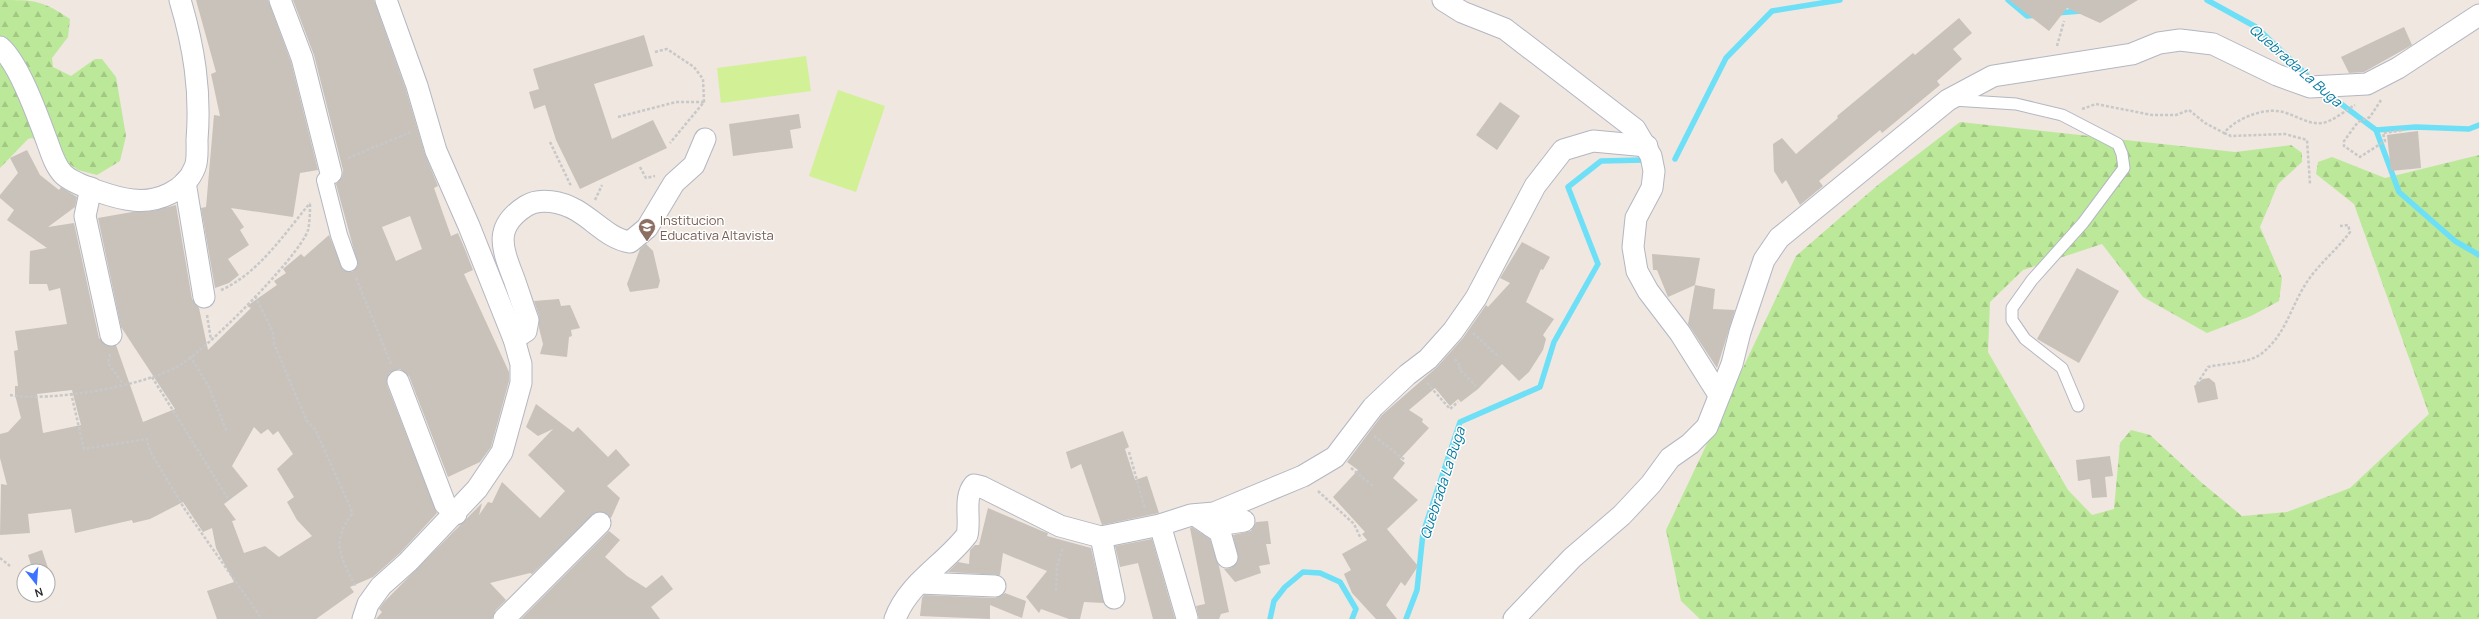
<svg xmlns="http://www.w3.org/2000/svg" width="2479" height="619" font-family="Manrope,sans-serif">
  <defs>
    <pattern id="forest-firs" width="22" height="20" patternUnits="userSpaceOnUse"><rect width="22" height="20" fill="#bce999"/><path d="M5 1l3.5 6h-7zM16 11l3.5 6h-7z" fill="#a2c884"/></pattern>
  </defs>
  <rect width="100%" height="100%" fill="#efe7e0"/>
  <g fill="url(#forest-firs)">
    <path d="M0,0C35,0 42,0 70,19L68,37L52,58L53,67L71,76L95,59H102L116,77L126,136L120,161L97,175L78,170L32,138L28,139L0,168Z"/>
    <path d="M1960,122L2235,152L2291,145L2302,153V162L2278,184L2260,227L2282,278L2279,301L2251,316L2207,333L2143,297L2102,244L2023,270L1990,302L1988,352L2068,490L2092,515L2114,509L2120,443L2131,430L2150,435L2202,483L2242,516L2287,512L2350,488L2429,414L2354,204L2316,174L2318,162L2332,157L2385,178L2479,155V619H1700L1681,601L1666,530L1796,256L1879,184Z"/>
  </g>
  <g fill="#d2f095">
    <path d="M806,56L811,91L721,103L717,68Z"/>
    <path d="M838,90L885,106L856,192L809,176Z"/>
  </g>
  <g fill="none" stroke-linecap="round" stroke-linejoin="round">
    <g stroke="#6ddff7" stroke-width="5.5">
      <path d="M2008,0L2027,16L2035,15"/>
      <path d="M2207,0L2256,27L2310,78"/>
      <path d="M2056,13L2081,11"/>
      <path d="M2325,92L2376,130L2416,127L2469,129L2479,125"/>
      <path d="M2376,130L2399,192L2455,241L2479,255"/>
      <path d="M1675,159L1726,58L1772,11L1840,0"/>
      <path d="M1270,619L1274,601L1285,587L1303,572L1320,573L1340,582L1356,609L1352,619"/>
      <path d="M1406,619L1417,590L1423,533L1460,422L1540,387L1554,342L1598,264L1568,187L1601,161L1644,160"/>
    </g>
  </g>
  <g fill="#c8c2bb" fill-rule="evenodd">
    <path d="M196,0H268L291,62L318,170L300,173L293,217L231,208L244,227L240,230L249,245L228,259L239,275L229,283L215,288L201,208L206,207L214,115L220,116L211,74L216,72Z"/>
    <path d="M293,0H374L406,90L425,154L438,186L434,188L451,236L458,233L466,252L473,270L464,274L509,372V381L491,447L480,462L448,477L409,376L400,369L389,373L387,385L437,513L400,553L373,577L350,587L354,592L316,619H217L207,591L234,582L216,548L212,528L203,532L183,502L150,519L133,523L132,520L75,533L71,509L28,514L30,533L0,535L1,484L7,485L0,458V434L8,432L21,418L15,395V386H18L14,351L18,350L15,331L67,324L60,288L49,291L47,284H29L30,251L47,248L7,220L14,210L0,198V195L18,173L10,158L27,150L40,175L59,190L61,187L77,197L75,207L48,227L74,223L99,338L107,346L116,345L143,422L175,409L121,327L98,218L132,212L153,211L176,205L192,299L199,308L208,350L251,308L247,306L277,285L274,281L286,273L283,269L301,254L304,257L329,235L343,270L352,272L358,265L336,184L342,177L343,170L314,55ZM410,216L422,249L396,261L382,227ZM72,390L81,425L43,433L37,394ZM254,427L261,434L268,429L273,435L278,431L293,454L277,469L294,497L287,502L297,520L312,536L279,557L265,546L244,553L232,521L236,520L224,504L248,486L232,466Z"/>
    <path d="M2009,0H2138L2100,23L2067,8L2049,31Z"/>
    <path d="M1959,18L1972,33L1953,49L1962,59L1937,81L1940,85L1882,133L1880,130L1819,181L1823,186L1800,205L1786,180L1782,184L1774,171L1773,144L1782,138L1796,154L1838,118L1837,116L1913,53L1915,55Z"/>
    <path d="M2404,27L2412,45L2364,72L2349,73L2341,57Z"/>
    <path d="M644,35L653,66L594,84L612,139L653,120L667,148L580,189L556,140L545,105L534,109L529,92L539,89L533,69Z"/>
    <path d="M1500,102L1520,116L1497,150L1476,135Z"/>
    <path d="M799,114L801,128L790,130L793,148L733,156L729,124Z"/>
    <path d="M2418,131L2421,168L2391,171L2387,135Z"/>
    <path d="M1522,242L1550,257L1543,270L1541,269L1526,302L1554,319L1543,335L1546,339L1543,350L1529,372L1519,381L1502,364L1478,389L1461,402L1458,399L1450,406L1435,388L1409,410L1423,419L1422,422L1429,428L1400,459L1405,463L1393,478L1418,500L1387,529L1418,566L1405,586L1401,582L1386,605L1397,619H1376L1352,593L1344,574L1351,570L1342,554L1367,540L1362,534L1365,532L1333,497L1358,470L1347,462L1382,415L1437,367L1463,338L1486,305L1488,307L1510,283L1500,278Z"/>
    <path d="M646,244L653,251L660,281L658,288L630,292L627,284L640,249Z"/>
    <path d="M1652,254L1700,258L1695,285L1715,289L1713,309L1735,310L1717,368L1688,324L1695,285L1668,297L1657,270H1653Z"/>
    <path d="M2077,268L2119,291L2079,363L2037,339Z"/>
    <path d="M559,299L561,306L570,305L580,328L571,330L572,336L569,337L567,357L540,354L543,344L539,328V316L534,301Z"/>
    <path d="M2209,378L2215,383L2218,399L2198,403L2194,386L2203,379Z"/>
    <path d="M536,404L573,432L578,427L608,457L616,449L630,465L607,486L620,498L611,518L603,512H597L532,574L530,573L490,583L506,600L495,611L492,619H376L382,612L379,609L384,602L482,503L479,515L488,502L492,503L502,482L540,518L565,491L528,455L553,429L538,436L526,427Z"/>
    <path d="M1123,431L1129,447L1125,449L1135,480L1147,476L1159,513L1102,525L1081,464L1071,469L1066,452Z"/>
    <path d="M2110,456L2113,476L2105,477L2107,497L2092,498L2090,479L2078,481L2076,460Z"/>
    <path d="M988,508L1042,531L1048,533L1047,536L1091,548L1104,603L1084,602L1080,619H1069L1041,609L1039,613L1026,597L1047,571L1003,553L1000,575L948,572L958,562L969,564L970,550L975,545H979Z"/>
    <path d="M1268,521L1271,544H1266L1270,564L1259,566L1261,573L1235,582L1224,569L1231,568L1238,560L1233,535L1251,531L1256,522Z"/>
    <path d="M1192,527L1210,539L1219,566L1229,612L1221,614L1219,619H1199L1196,606L1205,604L1190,528Z"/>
    <path d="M609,531L620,540L605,557L627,576L646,588L662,575L673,589L651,607L660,619H521Z"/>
    <path d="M1152,539L1175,619H1153L1138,563L1120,567L1115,546Z"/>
    <path d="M42,550L49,571H33L28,555Z"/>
    <path d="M1005,593L1026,601L1022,618L990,605V619L920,616L922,598L924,595L995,598Z"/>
  </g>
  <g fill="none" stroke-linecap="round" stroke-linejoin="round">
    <defs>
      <path id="service" d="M1953,100L2016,104L2062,115L2118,144L2122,154L2124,168L2083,223L2032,280L2012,308V320L2025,339L2062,368L2078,406"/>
      <path id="pedestrian" d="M325,180L339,235L349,263"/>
      <g id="minor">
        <path d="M280,0L302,58L331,173"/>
        <path d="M1443,0L1462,12L1505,29L1635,129L1651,156L1654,171L1652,188L1636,218L1633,247L1637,271L1648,291L1680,333L1719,395"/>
        <path d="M0,47C19,63 38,117 47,141C51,152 55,166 63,174C74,185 118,199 133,200C157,203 186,191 195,167C198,160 197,148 197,140C201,91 194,47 180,0"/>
        <path d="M185,182L204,297"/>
        <path d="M91,188L85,216L111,335"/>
        <path d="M514,339L526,331L528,320C523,306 519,293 514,279C502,248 493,227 526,206C540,197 562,202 576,210C594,220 609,239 630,242L647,228L674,183L694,165L705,139"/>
        <path d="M398,381L445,504L456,514"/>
        <path d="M1195,515L1220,532L1227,557"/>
        <path d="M1160,525L1187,618"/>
        <path d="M1211,526L1244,521"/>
        <path d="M1101,537L1114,598"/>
        <path d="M919,583L995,586"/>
        <path d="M363,619L368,604L381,586L408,562L477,489L502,452L521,383V364L514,339L469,226L436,151L417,86L386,0"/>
        <path d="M504,619L600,523"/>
        <path d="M895,619C908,583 945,564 967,535C971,520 963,498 974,485L982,487L1060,526L1101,537L1160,525L1191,515L1214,513L1303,476L1335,457L1373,407L1407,375L1428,359L1453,331L1476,298L1535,186L1563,150L1593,141L1647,146"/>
        <path d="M1514,619L1572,558L1622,515L1651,484L1670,458L1690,444L1707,427L1732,364L1740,332L1764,260L1779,238L1948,100L1993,76L2132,54L2159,43L2180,40L2213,44L2277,75L2310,87L2367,84L2398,68L2479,15"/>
      </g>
    </defs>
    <use href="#service" stroke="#b3b7c2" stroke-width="13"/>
    <use href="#pedestrian" stroke="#b3b7c2" stroke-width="18"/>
    <use href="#minor" stroke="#b3b7c2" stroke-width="23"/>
    <g stroke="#c8c8c8" stroke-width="2.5" stroke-dasharray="3 2" stroke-linecap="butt">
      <path d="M2057,46L2064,21"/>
      <path d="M655,52L667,49L694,67L703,79L704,102"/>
      <path d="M2381,100L2370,117L2358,122L2344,141V146L2360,157L2385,141L2383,133L2404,130"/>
      <path d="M2082,109L2096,104L2152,115H2176L2189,110L2205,123L2224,133C2234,120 2260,109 2277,111C2292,112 2306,125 2322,123C2332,122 2346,110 2355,105"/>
      <path d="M618,117L676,102H704L670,143"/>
      <path d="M2224,133L2231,136L2285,134L2307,140L2310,184"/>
      <path d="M550,142L571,186"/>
      <path d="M348,158L411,132"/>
      <path d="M640,167L646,178L655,176"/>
      <path d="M595,200L602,185"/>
      <path d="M356,278L391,364"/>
      <path d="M221,290C258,274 285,233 310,203"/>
      <path d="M255,296L273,332L274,344L307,421L315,429L351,509L352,514C330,543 341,557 356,587"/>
      <path d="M207,315L211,340"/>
      <path d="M1473,333L1499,357"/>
      <path d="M110,354L108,363L123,384"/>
      <path d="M190,356L209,387L227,432"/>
      <path d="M1455,359L1461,367L1459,369L1476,386"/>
      <path d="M152,377L229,500"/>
      <path d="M1427,383L1450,409L1458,402"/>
      <path d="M2197,384L2208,367C2224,363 2247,364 2261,354C2286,334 2289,311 2305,285C2317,265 2336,251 2350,232L2348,225L2340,226"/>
      <path d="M71,393L84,449L147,439L150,451L184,508L262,619"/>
      <path d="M10,395C51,402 137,387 175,368C201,356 300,256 308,230C310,221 310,211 310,202"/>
      <path d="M1374,436L1405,460"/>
      <path d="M1129,452L1145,509"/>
      <path d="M1351,468L1374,487"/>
      <path d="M1318,491L1354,524L1361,539"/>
      <path d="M0,558L10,566"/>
      <path d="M1056,591L1057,566L1063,547"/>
    </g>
    <use href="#service" stroke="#fff" stroke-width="11"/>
    <use href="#pedestrian" stroke="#fff" stroke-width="16"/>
    <use href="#minor" stroke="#fff" stroke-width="21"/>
  </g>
  <defs>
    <symbol id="school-pin" viewBox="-11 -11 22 30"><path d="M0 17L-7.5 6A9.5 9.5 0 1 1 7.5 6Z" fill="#8d6e63" stroke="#fff"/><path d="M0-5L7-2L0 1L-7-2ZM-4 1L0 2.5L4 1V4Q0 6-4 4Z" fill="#fff"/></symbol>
  </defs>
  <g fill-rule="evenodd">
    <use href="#school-pin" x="637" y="217" width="20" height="27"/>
  </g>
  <g text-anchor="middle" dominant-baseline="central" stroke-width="3" stroke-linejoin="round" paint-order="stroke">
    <g font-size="13" fill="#785e54" stroke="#fff" text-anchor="start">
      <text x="660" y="220">Institucion<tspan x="660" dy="15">Educativa Altavista</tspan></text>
    </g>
    <g font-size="14" font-style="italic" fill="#067ba2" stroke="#fff">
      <text transform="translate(2296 65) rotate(41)">Quebrada La Buga</text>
      <text transform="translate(1442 483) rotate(-72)">Quebrada La Buga</text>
    </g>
  </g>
  <g transform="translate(36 583) rotate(163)"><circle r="19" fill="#ffffff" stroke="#ababab"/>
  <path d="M0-3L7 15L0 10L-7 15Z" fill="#3d74ff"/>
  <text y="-6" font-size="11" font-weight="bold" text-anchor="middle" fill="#2d2d2d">N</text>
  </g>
</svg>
